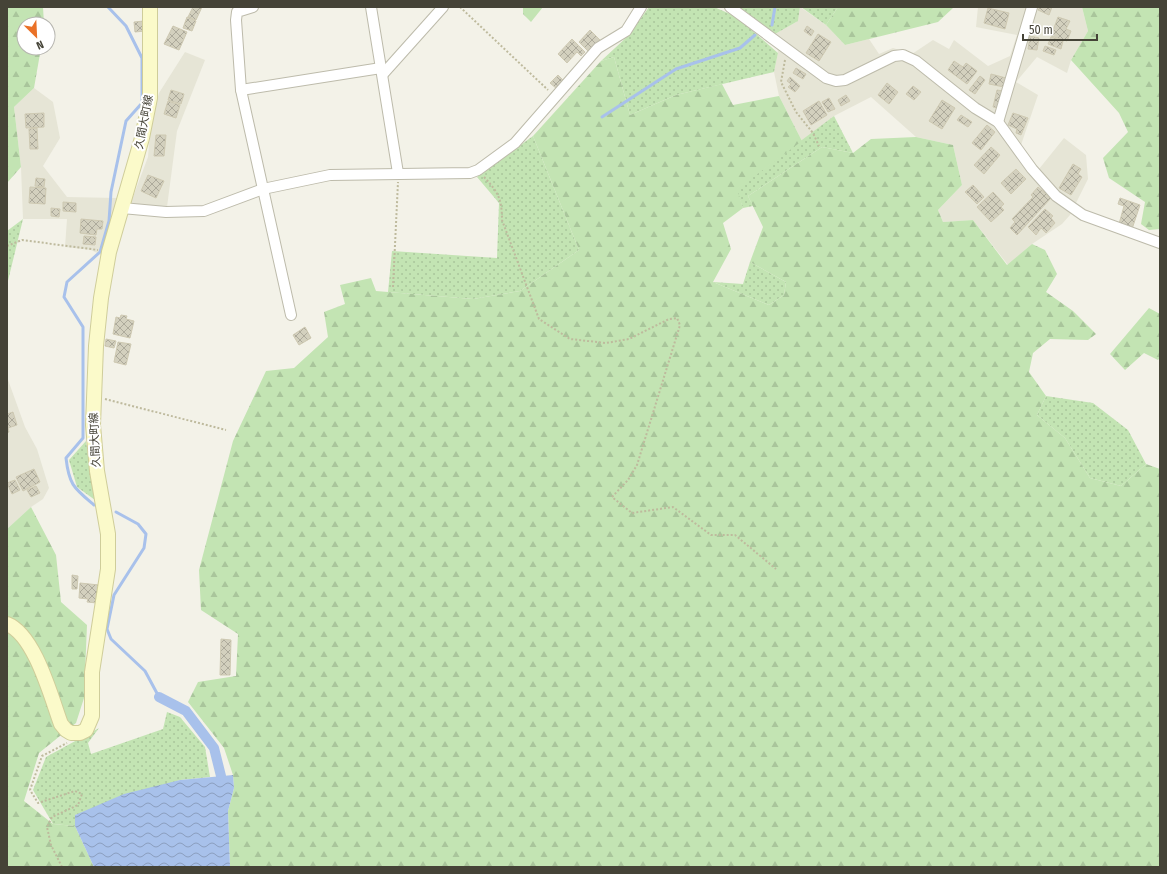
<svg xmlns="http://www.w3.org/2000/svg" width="1167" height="874" font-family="'Fira Sans Condensed','Noto Sans JP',sans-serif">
  <defs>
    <pattern id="grass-dots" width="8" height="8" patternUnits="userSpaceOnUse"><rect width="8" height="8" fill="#c3e4b3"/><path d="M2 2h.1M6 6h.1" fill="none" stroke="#a9c59b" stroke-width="1.8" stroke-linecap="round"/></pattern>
    <pattern id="forest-firs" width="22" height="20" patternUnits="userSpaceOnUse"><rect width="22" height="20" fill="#c3e4b3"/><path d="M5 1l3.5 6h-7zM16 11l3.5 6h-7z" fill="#a9c59b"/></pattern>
    <pattern id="water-waves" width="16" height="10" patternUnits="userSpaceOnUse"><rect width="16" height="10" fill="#a8c1eb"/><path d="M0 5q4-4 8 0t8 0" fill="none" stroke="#8b9ebf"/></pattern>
    <pattern id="building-cross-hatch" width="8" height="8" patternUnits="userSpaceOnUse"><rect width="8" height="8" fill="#d3d0be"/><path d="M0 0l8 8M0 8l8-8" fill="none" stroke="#adaa9b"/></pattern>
  </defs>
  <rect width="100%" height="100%" fill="#f3f2e8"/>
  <g fill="#e6e5d6">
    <path d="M800,7L826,25L845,45L869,39L879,54L893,48L912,54L933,40L949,49L954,40L988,66L1010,56L1017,35L976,27L978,7H1082L1088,31L1071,60L1067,73L1037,57L1016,82L1038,95L1021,145L1039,169L1064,138L1086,155L1088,179L1070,215L1062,224L1032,244L1008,265L973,220L943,222L938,210L962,185L953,145L916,137L871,97L834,116L802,141L779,96L774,72L778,53L775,34L798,21Z"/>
    <path d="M185,52L205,60L177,131L167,207L170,217L127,213L148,157L151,121L159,93Z"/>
    <path d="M34,88L53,102L60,138L43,166L67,197L117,198L103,256L91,250L65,247L67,219H23L21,167L14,107Z"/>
    <path d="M7,377L25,427L37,449L49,488L43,499L31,507L7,529Z"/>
  </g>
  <g fill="url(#grass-dots)">
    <path d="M649,7H714L737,17L778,53L774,72L676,95L630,115L614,57L601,61L629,35Z"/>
    <path d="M739,7H800L798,21L775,34Z"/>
    <path d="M801,7H838L826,25Z"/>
    <path d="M834,116L853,153L822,147L748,196L753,206L743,208L736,189Z"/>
    <path d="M533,136L579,250L520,291L473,299L388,292L392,251L497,258L499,203L477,177Z"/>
    <path d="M23,219L7,285V231Z"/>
    <path d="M750,262L786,282L784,295L769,305L713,282L743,284Z"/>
    <path d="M1046,396L1093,403L1128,430L1146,464L1121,486L1090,478L1065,438L1037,415Z"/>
    <path d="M86,441L95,500L77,487L69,460Z"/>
    <path d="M167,712L180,717L205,747L210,777L180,780L75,815V826L53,824L33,790L46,757L99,728L88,743L91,754L163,729Z"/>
  </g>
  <g fill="url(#forest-firs)">
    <path d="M7,7H43L44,24H24V48H41L34,88L14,107L21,167L7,183Z"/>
    <path d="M523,7H543L531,22L523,14Z"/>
    <path d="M838,7H951L953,8L938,22L845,45L826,25Z"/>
    <path d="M1082,7H1160V229L1149,230L1141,224L1145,202L1109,178L1103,158L1128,132L1119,113L1071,60L1088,31Z"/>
    <path d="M614,57L630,115L676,95L722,84L733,105L779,96L802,141L737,189L743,208L723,223L731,249L713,282L769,305L784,295L786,282L750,262L763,227L748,196L822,147L853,153L871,139L916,137L953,145L962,185L938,210L943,222L973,220L1007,265L1032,244L1045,250L1057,274L1046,292L1073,311L1096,334L1088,340L1050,339L1033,353L1029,372L1046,396L1037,415L1065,438L1090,478L1121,486L1146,464L1160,469V867H230L228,811L234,788L233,775L224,748L188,702L198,682L236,676L238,634L201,610L199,570L233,441L266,371L294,368L328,337L324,312L345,304L340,285L371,278L376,291L473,299L520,291L579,250L533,136L601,61Z"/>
    <path d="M1149,308L1160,314V358L1158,360L1144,353L1125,370L1110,354Z"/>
    <path d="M31,507L56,555L61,602L87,625L84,698L76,723L39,753L24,801L53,824L75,826L94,867H7V529Z"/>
  </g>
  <path fill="url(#water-waves)" d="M233,775L234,788L228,811L230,867H94L75,826V815L124,794L180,780Z"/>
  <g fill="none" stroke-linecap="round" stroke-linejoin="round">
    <g stroke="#a8c1eb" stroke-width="3">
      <path d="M772,25L775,7"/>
      <path d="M602,117L676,69L740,48L755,35"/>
      <path d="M94,505C74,488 69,485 66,458L83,438V327L64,297L67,282L100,252L109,221L111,192L126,121L142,103V58L126,26L108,7"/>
      <path d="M116,512L138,524L146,534L144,548L114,595L107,629L111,639L145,671L159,697"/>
    </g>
    <path stroke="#a8c1eb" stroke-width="10" d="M159,697L186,711L214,748L221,776"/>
  </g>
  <g fill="url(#building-cross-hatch)" stroke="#cec9b2">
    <path d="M193,7H202L196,20L188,17Z"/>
    <path d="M1040,7H1052L1049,15L1038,10Z"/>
    <path d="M988,8L1009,13L1005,29L984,23Z"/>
    <path d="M187,17L196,21L192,31L183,28Z"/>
    <path d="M1058,17L1070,21L1066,29L1071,31L1067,41L1051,36Z"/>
    <path d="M144,21L145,31L135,32L134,22Z"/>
    <path d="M173,26L187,32L179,50L164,44Z"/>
    <path d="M807,26L814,31L811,36L804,31Z"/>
    <path d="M590,30L600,40L589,52L579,42Z"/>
    <path d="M818,34L831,42L819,61L806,53Z"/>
    <path d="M1030,36L1039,38L1037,50L1028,49Z"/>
    <path d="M1051,37L1063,41L1061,49L1048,44Z"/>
    <path d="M572,39L585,52L581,56L577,52L567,63L558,54Z"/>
    <path d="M1045,46L1056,50L1054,55L1043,51Z"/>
    <path d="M954,61L963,67L966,63L977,71L967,84L948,70Z"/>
    <path d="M796,68L806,74L803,79L793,73Z"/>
    <path d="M991,74L1006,78L1004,87L989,84Z"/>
    <path d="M558,75L564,81L557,89L550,83Z"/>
    <path d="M980,76L985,80L975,94L969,90Z"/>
    <path d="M790,77L800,86L795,92L788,87L791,84L787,81Z"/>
    <path d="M887,83L898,92L889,104L878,95Z"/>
    <path d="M913,86L921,92L914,100L906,94Z"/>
    <path d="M171,90L184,94L181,104L168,100Z"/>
    <path d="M997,90L1003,91L999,108L993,107Z"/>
    <path d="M846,95L850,101L841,106L838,100Z"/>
    <path d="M829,98L835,109L828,112L822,102Z"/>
    <path d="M942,100L955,108L942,129L929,121Z"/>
    <path d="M168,101L180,105L176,118L164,114Z"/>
    <path d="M819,101L827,115L811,125L803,111Z"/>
    <path d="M44,113V127L26,128L25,114Z"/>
    <path d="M1013,113L1028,118L1021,135L1016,133L1017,129L1008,125Z"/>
    <path d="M961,115L972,122L968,127L957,120Z"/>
    <path d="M987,125L995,132L981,150L972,143Z"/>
    <path d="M37,128L38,149H30L29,129Z"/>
    <path d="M156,135H166L164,156H154Z"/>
    <path d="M991,147L1000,155L984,174L974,165Z"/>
    <path d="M1073,164L1081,169L1078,174L1082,177L1071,195L1059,188Z"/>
    <path d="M1016,169L1026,179L1011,194L1001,183Z"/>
    <path d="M148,175L164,181L156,198L141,191Z"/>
    <path d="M36,178L45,179L44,187L35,186Z"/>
    <path d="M973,185L984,197L977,204L965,192Z"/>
    <path d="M30,187L46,188L45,204L29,203Z"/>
    <path d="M1038,187L1051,198L1017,235L1010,228L1015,222L1012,219L1033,197L1031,195Z"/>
    <path d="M993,192L1004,204L1001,207L1004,210L991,222L977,207Z"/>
    <path d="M1120,198L1140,205L1132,229L1119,224L1124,206L1118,204Z"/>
    <path d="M63,202L76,203V212L63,211Z"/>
    <path d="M51,208L60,209L59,217L51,216Z"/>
    <path d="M1045,209L1053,216L1051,218L1055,223L1046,233L1041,228L1036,235L1028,227Z"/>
    <path d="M81,219L103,221L102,229H97L96,235L80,233Z"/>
    <path d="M84,236L96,237L95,245L83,244Z"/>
    <path d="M121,315L127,316L126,319L134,321L130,338L113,334L116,317L120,318Z"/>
    <path d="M305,327L311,338L299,345L293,335Z"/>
    <path d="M106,339L116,341L114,348L105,346Z"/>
    <path d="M118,342L131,344L126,365L114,362Z"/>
    <path d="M13,412L17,425L8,428L9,432L7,433V414Z"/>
    <path d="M34,469L40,482L23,491L16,477Z"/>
    <path d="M15,480L20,490L12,494L7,483Z"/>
    <path d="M36,486L40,493L31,497L27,490Z"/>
    <path d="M72,575L78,576L77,589H72Z"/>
    <path d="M80,583L99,585L97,603L87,602L88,599L79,598Z"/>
    <path d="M221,639L231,640L230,675H220Z"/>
  </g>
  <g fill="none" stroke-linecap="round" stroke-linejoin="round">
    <defs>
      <g id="minor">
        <path d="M253,7L237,12L236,20L241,90L291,315"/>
        <path d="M371,7L398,173"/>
        <path d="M730,7L826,78L836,81L845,80L894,56L903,55L916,61L975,108L998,122L1032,169L1056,196L1083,215L1160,243"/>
        <path d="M383,74L443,7"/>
        <path d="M241,90L381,68"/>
        <path d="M998,122L1032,7"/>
        <path d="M122,208L166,212L204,211L263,189L330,175L470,173L478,170L515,143L598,48L626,31L641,7"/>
      </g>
      <path id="secondary" d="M7,624C35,635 51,697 61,724L66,730L71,733H80L86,730L92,716V672L108,569V534L97,471L93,425L96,346L101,298L109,252L142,138L150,98V7"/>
    </defs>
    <use href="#minor" stroke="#bdbbab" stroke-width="12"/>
    <use href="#secondary" stroke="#cfcd9a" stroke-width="16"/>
    <g stroke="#beba9d" stroke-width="2" stroke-dasharray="2 2" stroke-linecap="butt">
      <path d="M460,7L548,90"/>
      <path d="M785,60L781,82L796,112L813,133L819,146"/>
      <path d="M484,177C498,192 502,199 502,220L539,319L570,339L606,343L629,339L669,319L677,318L680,325L637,465L628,480L612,497L632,513L673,507L711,535H735L776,569"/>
      <path d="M7,246L22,240L98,250"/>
      <path d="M393,287L398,182"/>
      <path d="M105,399L226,430"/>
      <path d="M62,867L51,845L47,827L52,817L78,805L82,794L75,791L38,803L30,790L42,756L67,743"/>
    </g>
    <use href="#minor" stroke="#fff" stroke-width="10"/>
    <use href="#secondary" stroke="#fbfaca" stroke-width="14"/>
  </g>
  <g text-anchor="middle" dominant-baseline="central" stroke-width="4" stroke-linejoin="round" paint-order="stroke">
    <g font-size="11" fill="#454337" stroke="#fff">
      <text transform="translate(144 122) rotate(-79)">久間大町線</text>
      <text transform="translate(95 440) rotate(-93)">久間大町線</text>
    </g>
  </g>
  <rect width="1167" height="874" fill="none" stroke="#454337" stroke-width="16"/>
  <g transform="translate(36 36) rotate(156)"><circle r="19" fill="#ffffff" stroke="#b5b4af"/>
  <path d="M0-3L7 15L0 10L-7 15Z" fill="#ea7127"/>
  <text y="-6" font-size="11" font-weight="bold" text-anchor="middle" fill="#454337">N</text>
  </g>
  <path d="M1023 34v6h74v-6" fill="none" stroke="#454337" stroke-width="2"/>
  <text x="1029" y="34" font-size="12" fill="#454337" stroke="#ffffff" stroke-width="3" paint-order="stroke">50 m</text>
</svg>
